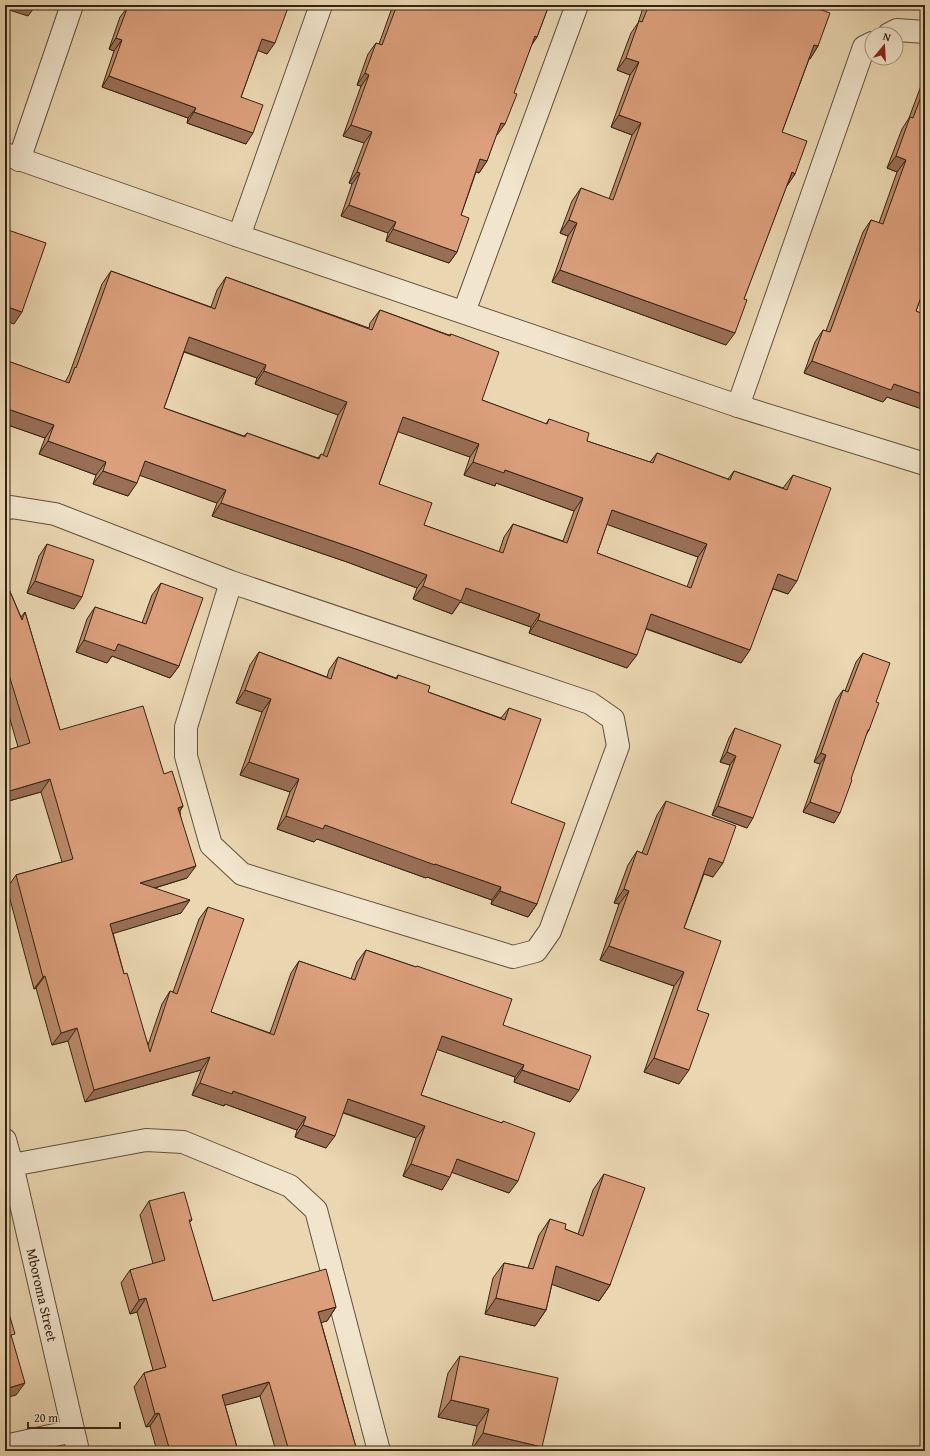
<svg xmlns="http://www.w3.org/2000/svg" width="930" height="1456" font-family="'Gentium Book Plus',serif">
  <rect width="100%" height="100%" fill="#ead7b2"/>
  <filter id="stains"><feTurbulence type="fractalNoise" baseFrequency=".005" numOctaves="4"/><feColorMatrix values="0 0 0 0 .2 0 0 0 0 .09 0 0 0 0 .02 0 0 0 .5 -.17"/></filter>
  <radialGradient id="worn" r=".72"><stop offset=".6" stop-color="#630" stop-opacity="0"/><stop offset="1" stop-color="#630" stop-opacity=".3"/></radialGradient>
  <g fill="none" stroke-linecap="round" stroke-linejoin="round">
    <defs>
      <g id="minor">
        <path d="M889,34L897,30L925,32"/>
        <path d="M5,154L239,236L738,406L925,464"/>
        <path d="M19,160L72,5"/>
        <path d="M239,236L321,5"/>
        <path d="M464,312L577,5"/>
        <path d="M738,406L864,47L872,43"/>
        <path d="M5,509L11,507L55,514L231,582L590,703L613,719L618,746L550,931L536,951L513,957L242,874L211,845L186,756V727L231,582"/>
        <path d="M5,1140L12,1165L78,1451"/>
        <path d="M12,1165L146,1140L183,1142L290,1186L316,1210L379,1451"/>
        <path d="M5,1446L73,1431"/>
      </g>
    </defs>
    <use href="#minor" stroke="#61513b" stroke-width="24"/>
    <use href="#minor" stroke="#f1e5cd" stroke-width="22"/>
  </g>
  <g fill="#bc896a" stroke="#332413" fill-rule="evenodd">
    <path d="M128,5H290L287,8L267,54L258,50L241,97L246,144L187,123L188,118L102,87L114,51L109,49L120,17L127,8Z"/>
    <path d="M393,5H549L537,37L531,46L497,135H496L487,161L479,173L476,172L461,215L457,252L449,263L386,241L388,233L341,216L352,184L349,183L364,143L343,136L361,86L357,85L368,54L376,43L379,44Z"/>
    <path d="M644,5H808L818,46L810,59H809L782,132L795,174L787,185L726,345L552,282L568,236L560,233L572,201L581,188L609,199L632,135L611,127L630,75L617,70L631,33L638,23Z"/>
    <path d="M925,75V286L916,311L925,315V410L887,397L883,402L804,373L815,342L823,330L826,331L863,232L871,220L879,223L897,172L887,168L902,129L909,118Z"/>
    <path d="M111,271L211,307L217,290L226,277L369,328L370,323L380,310L449,335L451,334L482,400L546,424L549,419L587,441L650,462L657,453L728,479L734,471L783,488L793,475L788,594L773,589L741,663L646,629L627,668L529,633L531,627L460,602L452,614L413,599L417,588L347,562L212,516L217,503L140,475L128,496L93,484L96,475L39,454L45,438L5,424V360L65,382L69,375L102,284ZM184,352L257,378L255,384L338,415L323,455L321,454L318,458L247,433L244,436L164,408ZM398,431L470,457L464,475L495,486L496,483L574,511L563,541L513,524L504,537L499,552L424,525L379,484ZM607,524L698,557L687,587L597,553Z"/>
    <path d="M47,544L74,609L27,593L39,556Z"/>
    <path d="M5,580L21,617L25,612L60,730L164,774L183,806L180,811L187,878L155,888L181,913L113,933L124,974L148,1045L162,1004L170,991L173,992L199,919L208,907L211,1012L270,1033L291,973L299,961L351,979L357,962L366,950L416,967L417,966L503,1025L570,1102L514,1082L515,1077L437,1049L421,1095L501,1123L503,1121L509,1193L452,1172L442,1190L403,1176L416,1138L343,1113L326,1148L295,1137L297,1130L225,1104L224,1106L192,1095L201,1070L85,1102L68,1041L52,1045L36,988L34,989L7,888L16,875L62,862L41,792L5,802V751L18,747L5,702Z"/>
    <path d="M161,583L179,666L170,678L112,656L107,663L76,652L87,619L95,607L142,623L152,595Z"/>
    <path d="M259,652L327,677L329,670L338,657L396,678L398,675L428,692L501,718L509,708L511,803L537,904L528,917L491,904L492,900L427,877L426,878L317,839L314,842L277,829L290,792L240,775L262,712L236,703L250,665Z"/>
    <path d="M863,653L876,702L869,730L866,735L834,823L803,812L820,764L814,762L836,700L843,690L845,691L856,662Z"/>
    <path d="M735,728L747,828L712,815L730,765L720,762L729,738Z"/>
    <path d="M666,801L713,877L704,874L684,928L697,1010L679,1084L644,1072L674,986L600,960L619,904L614,903L628,865L637,851L642,853L657,815Z"/>
    <path d="M604,1174L610,1285L599,1301L552,1284L546,1310L535,1326L485,1314L493,1278L504,1263L528,1268L539,1235L550,1219L565,1229L578,1234L593,1190Z"/>
    <path d="M149,1201L192,1220L189,1223L213,1301L336,1307L327,1321L321,1322L357,1451H276L260,1396L225,1405L238,1451H157L150,1426L146,1427L134,1387L144,1373L153,1370L137,1312L130,1314L121,1283L130,1270L153,1264L140,1215Z"/>
    <path d="M460,1356L542,1447L539,1451H471L477,1426L438,1417L448,1373Z"/>
  </g>
  <g fill="#996f56" stroke="#332413">
    <path d="M9,5H36L28,16L6,9Z"/>
    <path d="M535,36L537,37L529,48Z"/>
    <path d="M116,38L122,40L114,51L109,49Z"/>
    <path d="M262,39L275,43L267,54L254,49Z"/>
    <path d="M814,45L818,46L810,59L805,57Z"/>
    <path d="M626,58L639,62L630,75L617,70Z"/>
    <path d="M365,73L369,75L361,86L357,85Z"/>
    <path d="M109,76L196,108L188,118L102,87Z"/>
    <path d="M194,112L253,133L246,144L187,123Z"/>
    <path d="M619,115L641,123L632,135L611,127Z"/>
    <path d="M501,123L505,124L497,135L493,134Z"/>
    <path d="M351,125L372,132L364,143L343,136Z"/>
    <path d="M896,156L906,160L897,172L887,168Z"/>
    <path d="M480,159L487,161L479,173L472,170Z"/>
    <path d="M357,172L360,173L352,184L349,183Z"/>
    <path d="M792,172L795,174L787,186Z"/>
    <path d="M349,205L396,222L388,233L341,216Z"/>
    <path d="M569,220L577,223L568,236L560,233Z"/>
    <path d="M393,229L457,252L449,263L386,241Z"/>
    <path d="M560,270L735,333L726,345L552,282Z"/>
    <path d="M5,306L22,312L14,324L5,321Z"/>
    <path d="M189,337L266,365L257,378L180,350Z"/>
    <path d="M812,361L894,384L925,395V410L887,397L883,402L804,373Z"/>
    <path d="M264,371L347,402L338,415L255,384Z"/>
    <path d="M5,408L54,425L45,438L5,424Z"/>
    <path d="M403,417L479,444L470,457L393,430Z"/>
    <path d="M48,441L106,462L96,475L39,454Z"/>
    <path d="M145,461L226,490L217,503L136,474Z"/>
    <path d="M473,462L505,470L583,498L574,511L496,483L495,486L464,475Z"/>
    <path d="M103,471L137,483L128,496L93,484Z"/>
    <path d="M221,503L356,549L427,575L417,588L347,562L212,516Z"/>
    <path d="M612,510L707,544L698,557L603,523Z"/>
    <path d="M778,574L797,581L788,594L769,587Z"/>
    <path d="M35,581L82,597L74,609L27,593Z"/>
    <path d="M423,586L466,588L540,614L531,627L460,602L452,614L413,599Z"/>
    <path d="M651,614L750,650L741,663L642,627Z"/>
    <path d="M538,620L637,655L627,668L529,633Z"/>
    <path d="M84,640L118,644L179,666L170,678L112,656L107,663L76,652Z"/>
    <path d="M245,690L271,699L262,712L236,703Z"/>
    <path d="M727,752L736,756L730,765L720,762Z"/>
    <path d="M821,753L826,755L820,764L814,762Z"/>
    <path d="M249,762L299,779L290,792L240,775Z"/>
    <path d="M50,779L41,792L5,802V794L6,792Z"/>
    <path d="M810,802L840,813L834,823L803,812Z"/>
    <path d="M183,806L175,818L178,808Z"/>
    <path d="M718,806L753,818L747,828L712,815Z"/>
    <path d="M286,816L325,825L501,887L492,900L427,877L426,878L317,839L314,842L277,829Z"/>
    <path d="M709,858L723,863L713,877L699,872Z"/>
    <path d="M196,866L187,878L131,895L140,883Z"/>
    <path d="M624,889L629,891L619,904L614,903Z"/>
    <path d="M500,891L537,904L528,917L491,904Z"/>
    <path d="M190,900L181,913L102,937L110,924Z"/>
    <path d="M609,946L684,972L674,986L600,960Z"/>
    <path d="M45,976L36,988L34,989L43,977Z"/>
    <path d="M77,1028L68,1041L52,1045L61,1033Z"/>
    <path d="M442,1036L524,1065L515,1077L433,1048Z"/>
    <path d="M210,1057L201,1070L85,1102L94,1090Z"/>
    <path d="M654,1058L689,1070L679,1084L644,1072Z"/>
    <path d="M522,1070L579,1090L570,1102L514,1082Z"/>
    <path d="M200,1083L233,1091L306,1117L297,1130L225,1104L224,1106L192,1095Z"/>
    <path d="M348,1099L425,1126L416,1138L339,1111Z"/>
    <path d="M303,1125L335,1136L326,1148L295,1137Z"/>
    <path d="M457,1159L518,1181L509,1193L448,1171Z"/>
    <path d="M411,1164L450,1177L442,1190L403,1176Z"/>
    <path d="M556,1266L610,1285L599,1301L545,1282Z"/>
    <path d="M146,1298L137,1312L130,1314L139,1300Z"/>
    <path d="M496,1298L546,1310L535,1326L485,1314Z"/>
    <path d="M336,1307L327,1321L309,1326L318,1312Z"/>
    <path d="M269,1382L260,1396L212,1409L222,1395Z"/>
    <path d="M25,1383L16,1395L5,1398V1389Z"/>
    <path d="M451,1400L489,1409L477,1426L438,1417Z"/>
    <path d="M159,1413L150,1426L146,1427L155,1414Z"/>
    <path d="M483,1433L542,1447L539,1451H471Z"/>
  </g>
  <g fill="#db9f7b" stroke="#332413" fill-rule="evenodd">
    <path d="M5,5H11L5,22Z"/>
    <path d="M131,5H289L275,43L262,39L241,97L263,105L253,133L194,112L196,108L109,76L122,40L116,38L128,6L131,7Z"/>
    <path d="M397,5H549L537,37L535,36L514,93L517,94L505,124L501,123L487,161L480,159L461,215L469,218L457,252L393,229L396,222L349,205L360,173L357,172L372,132L351,125L369,75L365,73L376,43L382,45Z"/>
    <path d="M649,5H808L830,13L818,46L814,45L782,132L807,141L795,174L792,172L744,299L747,300L735,333L560,270L577,223L569,220L581,188L613,200L641,123L619,115L639,62L626,58L639,21L642,22Z"/>
    <path d="M925,86V286L916,311L925,315V395L894,384L891,390L812,361L823,330L830,332L871,220L883,224L906,160L896,156L910,117L913,118Z"/>
    <path d="M5,229L46,243L22,312L5,306Z"/>
    <path d="M111,271L215,309L226,277L372,330L380,310L450,336L451,334L499,352L482,400L547,424L549,419L589,433L587,441L653,463L657,453L730,480L734,471L787,490L793,475L831,488L797,581L778,574L750,650L651,614L637,655L538,620L540,614L466,588L461,601L423,586L427,575L356,549L221,503L226,490L145,461L137,483L103,471L106,462L48,441L54,425L5,408V360L69,383L75,367L76,368ZM189,337L266,365L264,371L347,402L327,457L321,454L319,459L247,433L245,437L164,408ZM403,417L479,444L473,462L504,473L505,470L583,498L567,543L513,524L503,553L424,525L432,503L379,484ZM612,510L707,544L691,588L597,553Z"/>
    <path d="M47,544L94,560L82,597L35,581Z"/>
    <path d="M5,580L22,620L25,612L60,730L143,706L164,774L172,771L183,806L178,808L196,866L140,883L190,900L110,924L124,974L127,973L150,1052L170,991L177,994L208,907L244,919L211,1012L274,1035L299,961L355,980L366,950L416,967L417,966L512,999L503,1025L591,1056L579,1090L522,1070L524,1065L442,1036L421,1095L502,1123L503,1121L535,1133L518,1181L457,1159L450,1177L411,1164L425,1126L348,1099L335,1136L303,1125L306,1117L233,1091L232,1094L200,1083L210,1057L94,1090L77,1028L61,1033L45,976L43,977L16,875L73,859L50,779L6,792L5,790V751L30,743L5,662Z"/>
    <path d="M161,583L203,598L179,666L118,644L115,651L84,640L95,607L146,624Z"/>
    <path d="M259,652L331,679L338,657L397,679L398,675L430,686L428,692L505,720L509,708L541,719L511,803L565,823L537,904L500,891L501,887L435,864V865L325,825L323,829L286,816L299,779L249,762L271,699L245,690Z"/>
    <path d="M863,653L890,663L876,702L879,703L869,730H868L851,779L852,780L840,813L810,802L826,755L821,753L843,690L848,692Z"/>
    <path d="M735,728L781,745L753,818L718,806L736,756L727,752Z"/>
    <path d="M666,801L736,826L723,863L709,858L684,928L721,941L697,1010L709,1014L689,1070L654,1058L684,972L609,946L629,891L624,889L637,851L647,855Z"/>
    <path d="M604,1174L645,1188L610,1285L556,1266L546,1310L496,1298L504,1263L533,1269L550,1219L566,1224L565,1229L583,1236Z"/>
    <path d="M184,1192L192,1220H189L213,1301L326,1269L336,1307L318,1312L357,1451H289L269,1382L222,1395L238,1451H170L159,1413L155,1414L144,1373L166,1367L146,1298L139,1300L130,1270L165,1260L149,1201Z"/>
    <path d="M5,1300L15,1334L11,1335L25,1383L5,1389Z"/>
    <path d="M460,1356L558,1378L542,1447L483,1433L489,1409L451,1400Z"/>
  </g>
  <g text-anchor="middle" dominant-baseline="central" stroke-width="3" stroke-linejoin="round" paint-order="stroke">
    <g font-size="14" fill="#332413" stroke="#f1e5cd">
      <text transform="translate(42 1295) rotate(77)">Mboroma Street</text>
    </g>
  </g>
  <rect width="930" height="1456" fill="none" stroke="#ead7b2" stroke-width="20"/>
  <rect x="6" y="6" width="918" height="1444" fill="none" stroke="#332413" stroke-width="2"/>
  <rect x="10" y="10" width="910" height="1436" fill="none" stroke="#332413"/>
  <g transform="translate(884 46) rotate(18)"><circle r="19" fill="#f1e5cd" stroke="#a59883"/>
  <path d="M0-3L7 15L0 10L-7 15Z" fill="#8f2418"/>
  <text y="-6" font-size="11" font-weight="bold" text-anchor="middle" fill="#332413">N</text>
  </g>
  <path d="M28 1422v6h92v-6" fill="none" stroke="#332413" stroke-width="2"/>
  <text x="34" y="1422" font-size="12" fill="#332413" stroke="#f1e5cd" stroke-width="3" paint-order="stroke">20 m</text>
  <rect width="100%" height="100%" filter="url(#stains)"/>
  <rect width="100%" height="100%" fill="url(#worn)"/>
</svg>
